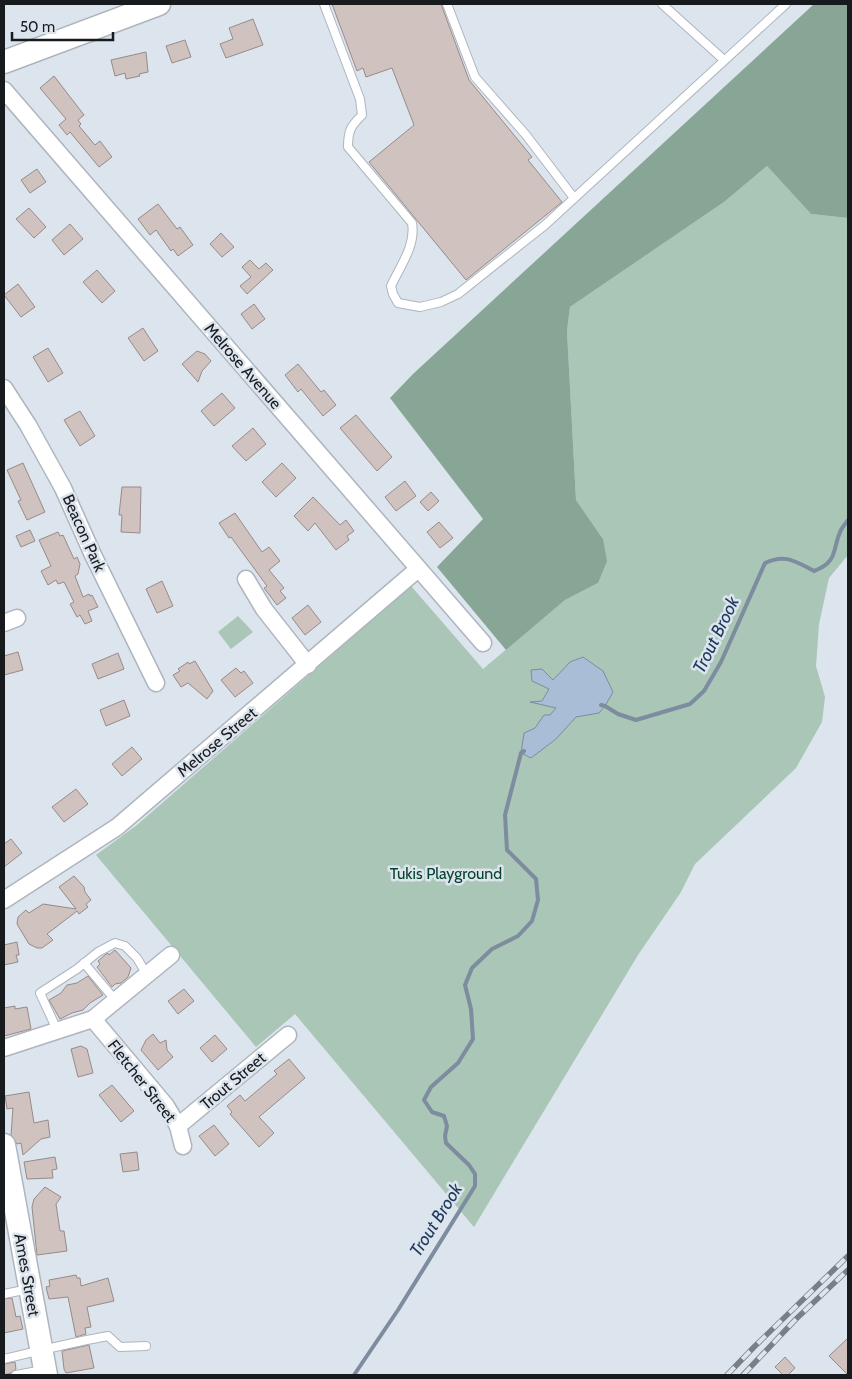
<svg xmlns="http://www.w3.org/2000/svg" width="852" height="1379" font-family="Cabin,sans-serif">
  <rect width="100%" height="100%" fill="#dce4ed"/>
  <g fill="#a9c6b6">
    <path d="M767,166L811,214L848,218V555L829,578L819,624L816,666L825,697L822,722L796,768L695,864L681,892L638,955L474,1227L295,1014L256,1047L96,855L137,825L411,586L483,669L565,600L598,583L603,539L576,500L567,331L570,307L724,202Z"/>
    <path d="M238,616L253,632L231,649L218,632Z"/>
  </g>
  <path fill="#87a695" d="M814,4H848V218L811,214L767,166L724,202L570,307L567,331L576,500L603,539L607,561L598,583L565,600L506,650L437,567L483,519L390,398L413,374Z"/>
  <path fill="#aabdd6" stroke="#7e8c9f" d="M583,657L603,671L613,692L605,706L599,713L576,717L556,739L531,758L521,753L524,733L535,728L544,715H550L556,708L530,702L542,701L549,689L532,681L531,670L542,669L553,680L570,662Z"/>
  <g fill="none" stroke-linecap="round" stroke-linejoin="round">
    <g stroke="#7e8c9f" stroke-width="4">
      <path d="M601,705L605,706L618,714L636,720L690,704L704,691L721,662L765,563C786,553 796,562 814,571C839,562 832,548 841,530C843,526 846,523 848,520"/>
      <path d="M354,1375L398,1310L475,1186V1174L469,1165L446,1143L445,1136L447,1126L444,1116L432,1112L424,1100L431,1087L458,1063L473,1039L471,1009L465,985L472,968L492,949L518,936L532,921L538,900L536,879L507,850L505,815L521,753L524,751"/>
    </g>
  </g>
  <g fill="#cfc2bf" stroke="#978b89">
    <path d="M332,4H441L469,80L532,157L528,160L562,202L466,280L369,162L414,125L392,68L366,77L363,68L357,71Z"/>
    <path d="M253,19L263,45L226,58L220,44L233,39L229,28Z"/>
    <path d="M185,40L191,57L172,63L166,46Z"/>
    <path d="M146,52L148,72L139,74L140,76L126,79L125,73L115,76L111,60Z"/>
    <path d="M54,76L84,115L78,120L81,124L79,126L95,145L100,141L112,157L99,167L70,132L67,135L59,125L66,119L40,88Z"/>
    <path d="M37,169L46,182L30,193L21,180Z"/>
    <path d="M158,204L177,229L180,227L193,245L178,256L173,249L171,251L156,230L150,235L138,219Z"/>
    <path d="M29,208L46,227L34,238L16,219Z"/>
    <path d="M70,224L83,239L64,255L52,240Z"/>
    <path d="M221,233L234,247L222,257L210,244Z"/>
    <path d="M250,260L259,269L266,263L273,270L247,294L240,286L251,277L242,267Z"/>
    <path d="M97,270L115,291L102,303L83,282Z"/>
    <path d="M18,284L35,307L21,317L4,295Z"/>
    <path d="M254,304L265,319L252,329L241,314Z"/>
    <path d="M143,328L158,351L144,361L128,338Z"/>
    <path d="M48,348L63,373L48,382L33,357Z"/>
    <path d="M197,351L205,354L211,361L202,371L198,382L182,364Z"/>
    <path d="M298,364L321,392L324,390L336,405L323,416L301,389L298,392L285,375Z"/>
    <path d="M222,393L235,408L214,426L201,411Z"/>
    <path d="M80,411L95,436L80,446L64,420Z"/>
    <path d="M356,415L392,457L377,471L340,428Z"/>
    <path d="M253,428L266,444L246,461L232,446Z"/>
    <path d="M23,463L45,512L27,520L18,501L21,500L7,470Z"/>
    <path d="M282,463L296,478L276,497L262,482Z"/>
    <path d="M405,481L416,496L396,511L385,497Z"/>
    <path d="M122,487H141L140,533L121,532L122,515H119Z"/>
    <path d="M431,492L439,501L428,511L420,502Z"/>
    <path d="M313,497L340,525L346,520L354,531L347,536L349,540L336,550L315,523L308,531L294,516Z"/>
    <path d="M235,513L262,552L269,547L280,561L269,570L284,588L280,591L286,598L277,605L264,588L267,586L231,537L229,538L219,523Z"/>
    <path d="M439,522L453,538L440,548L427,532Z"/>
    <path d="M30,530L35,541L21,547L16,536Z"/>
    <path d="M58,532L60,536L63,535L74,559L77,557L80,564L78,574L75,576L83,597L89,594L90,596L92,595L98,607L88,611L92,621L85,624L80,615L77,617L70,604L74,602L64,582L58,584L56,580L48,585L41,571L51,566L39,540Z"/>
    <path d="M162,581L173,606L157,613L146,589Z"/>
    <path d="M308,605L321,622L305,635L292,618Z"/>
    <path d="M18,652L23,670L4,675V656Z"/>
    <path d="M118,653L124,669L98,679L92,664Z"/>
    <path d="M195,661L213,691L207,699L188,683L181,687L173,675L180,671L178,669L188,662L189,664Z"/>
    <path d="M236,668L241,673L244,671L253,683L235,697L221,680Z"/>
    <path d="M124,700L130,716L106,726L100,710Z"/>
    <path d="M132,747L142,759L122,776L112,764Z"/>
    <path d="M76,789L88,804L64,822L52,807Z"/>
    <path d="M11,839L22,853L4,867V844Z"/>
    <path d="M74,876L84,887L85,892L91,900L86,904L88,907L79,914L77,911L47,934L53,940L42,948H37L29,944L17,924L18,917L26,910L29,913L43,904L76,909L59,887Z"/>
    <path d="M17,942L19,955H16L18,962L4,965V945Z"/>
    <path d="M115,950L131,968L128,977L121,983L115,984L112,987L97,967L100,964L98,961L106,954L108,953L109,955Z"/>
    <path d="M88,976L103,995L90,1003L83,1010L72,1013L60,1019L49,1000L61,993L67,985L77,983Z"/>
    <path d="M184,989L194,1001L178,1014L168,1001Z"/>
    <path d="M15,1006V1009L27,1007L31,1029L4,1036V1008Z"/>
    <path d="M153,1034L160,1043L166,1040L167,1050L173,1057L158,1070L141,1050L146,1040Z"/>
    <path d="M215,1035L227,1049L212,1062L200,1048Z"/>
    <path d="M81,1046L87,1049L93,1073L78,1077L71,1049Z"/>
    <path d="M289,1059L305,1078L259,1117L274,1133L259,1147L230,1114L232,1112L227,1106L240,1095L245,1101L277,1074L274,1071Z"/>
    <path d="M112,1085L134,1111L121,1122L99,1095Z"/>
    <path d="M29,1092L34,1123L48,1120L50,1137L41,1139L23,1155L21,1143L17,1144L11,1135L13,1108L7,1109L5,1096Z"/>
    <path d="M214,1125L229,1144L215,1156L199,1136Z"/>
    <path d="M137,1152L139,1170L123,1172L120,1154Z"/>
    <path d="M55,1157L57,1169L52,1170L53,1178L27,1179L24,1162Z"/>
    <path d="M45,1187L61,1197L56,1204L60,1231H64L67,1251L37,1255L32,1207L34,1199Z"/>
    <path d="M76,1275L77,1278H80L81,1286L108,1278L114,1301L87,1307L91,1327L85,1328L86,1334L76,1337L68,1297L49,1299L46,1287L50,1286L49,1280Z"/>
    <path d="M12,1298L16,1317L20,1316L23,1329L4,1333V1299Z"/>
    <path d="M848,1338V1375L829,1356Z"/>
    <path d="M89,1345L94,1368L66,1373L64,1369L62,1351Z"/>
    <path d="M785,1357L795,1368L788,1375H783L775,1367Z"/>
    <path d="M15,1362L16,1369L11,1373L4,1375V1364Z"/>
  </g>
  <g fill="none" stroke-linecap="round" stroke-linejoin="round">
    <defs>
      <g id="lane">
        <path d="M324,4L360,99L362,115C351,126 348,130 348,147L412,223C416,246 400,266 391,286L393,294L398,303L420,307L441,302L458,294L545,225L786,4"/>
        <path d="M447,4L475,77L526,135L574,198"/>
        <path d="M662,4L724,60"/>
        <path d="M84,963L116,1001"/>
        <path d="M57,1030L40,993L77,969L98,952L115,943L125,946L137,958L147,975"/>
        <path d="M4,1294L29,1289"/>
        <path d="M4,1359C39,1351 73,1342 108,1336L120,1347L146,1346"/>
        <path d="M16,1375L43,1370"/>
      </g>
      <g id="street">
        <path d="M4,90L483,643"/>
        <path d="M4,388L28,425L63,488L93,555L156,683"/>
        <path d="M246,579L264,609L308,665"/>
        <path d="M4,623L17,618"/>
        <path d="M4,900L117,827L418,569"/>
        <path d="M93,1019L166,1106L178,1126L183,1146"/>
        <path d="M4,1048L93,1019L171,955"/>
        <path d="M178,1126L288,1035"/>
      </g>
      <g id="secondary">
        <path d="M4,62L159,4"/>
        <path d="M4,1145L46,1375"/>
      </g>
    </defs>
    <use href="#lane" stroke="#aeb5be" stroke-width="10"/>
    <use href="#street" stroke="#aeb5be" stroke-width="19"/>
    <use href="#secondary" stroke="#aeb5be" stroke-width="25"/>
    <use href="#lane" stroke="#fff" stroke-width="8"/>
    <use href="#street" stroke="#fff" stroke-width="16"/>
    <use href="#secondary" stroke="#fff" stroke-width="22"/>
    <defs>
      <g id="rail">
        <path d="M727,1375L754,1347L848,1256"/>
        <path d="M743,1375L796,1319L848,1270"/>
      </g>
    </defs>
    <use href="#rail" stroke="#7a7f85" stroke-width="5.5"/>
    <use href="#rail" stroke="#dce4ed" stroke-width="4" stroke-dasharray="11" stroke-linecap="butt"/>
  </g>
  <g text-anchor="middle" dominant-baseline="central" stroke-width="5" stroke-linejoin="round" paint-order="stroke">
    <g font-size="16" fill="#181b1e" stroke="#dce4ed">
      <text transform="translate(243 366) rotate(49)">Melrose Avenue</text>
      <text transform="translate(84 533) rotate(66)">Beacon Park</text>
      <text transform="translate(217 742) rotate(-40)">Melrose Street</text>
      <text transform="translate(142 1081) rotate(52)">Fletcher Street</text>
      <text transform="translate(233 1081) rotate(-40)">Trout Street</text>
      <text transform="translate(27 1275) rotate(80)">Ames Street</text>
    </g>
    <g font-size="16" fill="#06432c" stroke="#dce4ed">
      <text x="446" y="873">Tukis Playground</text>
    </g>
    <g font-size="18" font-style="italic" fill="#1e395d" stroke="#dce4ed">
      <text transform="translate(716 635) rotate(-64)">Trout Brook</text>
      <text transform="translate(436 1220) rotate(-58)">Trout Brook</text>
    </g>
  </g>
  <rect width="852" height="1379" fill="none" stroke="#181b1e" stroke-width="10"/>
  <path d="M12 32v8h101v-8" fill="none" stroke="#181b1e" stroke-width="2.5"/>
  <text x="20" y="32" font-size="15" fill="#181b1e" stroke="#dce4ed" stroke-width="4" paint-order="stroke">50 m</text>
</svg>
